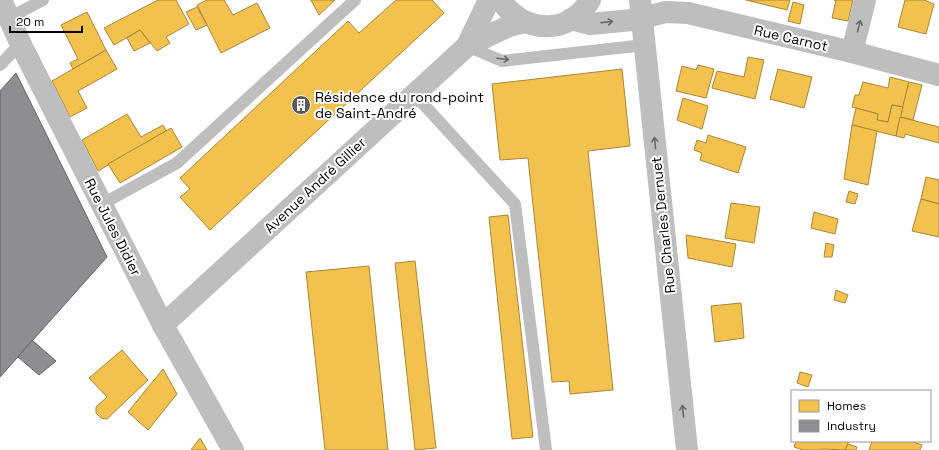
<svg xmlns="http://www.w3.org/2000/svg" width="939" height="450" font-family="'Space Grotesk',sans-serif">
  <rect width="100%" height="100%" fill="#fff"/>
  <g fill="#f2c14e" stroke="#a98737">
    <path d="M158,0H176L189,24L166,37L170,43L157,51L140,30L114,45L104,28Z"/>
    <path d="M207,0H224L233,15L257,3L270,28L221,53L197,5Z"/>
    <path d="M311,0H335L319,15Z"/>
    <path d="M396,0H432L444,13L210,230L180,197L190,189L180,178L348,21L359,33Z"/>
    <path d="M746,0H790L787,10Z"/>
    <path d="M834,0H853L848,21L832,18L836,0Z"/>
    <path d="M905,0H924L934,4L926,34L898,27Z"/>
    <path d="M793,2L804,5L800,24L788,21Z"/>
    <path d="M197,7L207,25L196,30L186,12Z"/>
    <path d="M87,12L106,50L73,69L70,63L78,59L61,25Z"/>
    <path d="M140,30L150,43L134,51L127,38Z"/>
    <path d="M106,50L117,69L78,91L87,108L70,117L52,81Z"/>
    <path d="M748,57L764,60L755,99L712,88L717,71L744,77Z"/>
    <path d="M698,65L714,69L706,98L676,91L682,66L696,70Z"/>
    <path d="M622,69L630,146L588,151L613,390L570,394L569,381L552,382L528,158L500,160L492,84Z"/>
    <path d="M778,69L812,77L804,108L770,99Z"/>
    <path d="M890,77L909,82L903,107L892,105L888,122L877,120L878,114L852,107L855,95H859L863,82L888,88Z"/>
    <path d="M909,82L922,85L913,120L900,117Z"/>
    <path d="M683,98L708,106L702,129L677,120Z"/>
    <path d="M892,105L903,107L896,136L852,125L856,108L878,114L877,120L888,122Z"/>
    <path d="M127,114L141,137L163,125L166,131L98,171L82,140Z"/>
    <path d="M900,117L939,127V143L905,134L904,138L896,136Z"/>
    <path d="M852,125L877,131L868,185L844,179Z"/>
    <path d="M171,128L182,147L120,183L108,164Z"/>
    <path d="M708,135L746,147L738,173L700,160L702,153L694,150L697,140L706,143Z"/>
    <path d="M926,177L939,180V204L921,199Z"/>
    <path d="M849,191L858,194L855,204L846,202Z"/>
    <path d="M921,199L939,204V237L912,231Z"/>
    <path d="M731,203L760,207L754,243L725,238Z"/>
    <path d="M814,212L838,219L835,234L811,228Z"/>
    <path d="M508,215L533,437L512,439L489,217Z"/>
    <path d="M686,235L736,244L732,267L688,258Z"/>
    <path d="M826,243L834,245L832,257H824Z"/>
    <path d="M415,261L436,448L415,450L395,263Z"/>
    <path d="M369,266L388,450H325L306,272Z"/>
    <path d="M836,290L848,295L845,303L834,300Z"/>
    <path d="M741,303L744,338L715,342L711,306Z"/>
    <path d="M122,350L148,380L107,419L101,418L96,413V407L107,397L89,378Z"/>
    <path d="M163,369L177,394L148,430L128,412Z"/>
    <path d="M800,372L812,375L808,387L797,383Z"/>
    <path d="M200,438L207,450H191Z"/>
    <path d="M796,441H849L845,450L822,449L821,450H803L794,447Z"/>
    <path d="M872,441H911L922,445L920,450H869Z"/>
    <path d="M848,444L857,447L856,450H845Z"/>
  </g>
  <g fill="#8d8d92" stroke="#636366">
    <path d="M16,73L107,257L0,377V91Z"/>
    <path d="M32,340L56,361L39,375L18,357Z"/>
  </g>
  <g fill="none" stroke-linecap="round" stroke-linejoin="round">
    <g stroke="#bebebe" stroke-width="12">
      <path d="M9,18L43,0"/>
      <path d="M467,46L502,61L645,45"/>
      <path d="M0,65L21,43"/>
      <path d="M414,94L515,204L546,450"/>
      <path d="M102,204L177,163L355,0"/>
    </g>
    <g stroke="#bebebe" stroke-width="22">
      <path d="M501,0C522,34 570,36 590,0"/>
      <path d="M640,0L687,450"/>
      <path d="M571,19L590,24L633,20L666,12L688,13L852,52L939,75"/>
      <path d="M467,46L489,0"/>
      <path d="M852,52L865,0"/>
      <path d="M163,325L467,46L509,26L525,22"/>
    </g>
    <path stroke="#bebebe" stroke-width="22" d="M1,0L22,47L163,325L233,450"/>
  </g>
  <defs><path id="oneway-shaft" d="M-6 0H5M1.5-3L5.5 0L1.5 3" fill="none" stroke-width="1.6" stroke-linecap="round" stroke-linejoin="round"/></defs>
  <g stroke="#686868">
    <use href="#oneway-shaft" transform="translate(607 22) rotate(-6)"/>
    <use href="#oneway-shaft" transform="translate(859 26) rotate(-76)"/>
    <use href="#oneway-shaft" transform="translate(503 59) rotate(7)"/>
    <use href="#oneway-shaft" transform="translate(655 143) rotate(-96)"/>
    <use href="#oneway-shaft" transform="translate(683 411) rotate(-96)"/>
  </g>
  <defs>
    <symbol id="building-disc" viewBox="-11 -11 22 22"><circle r="9.5" fill="#595959" stroke="#fff"/><path d="M-4-6H4V6H1V3H-1V6H-4ZM-2.5-4.3h1.7v1.8h-1.7ZM.8-4.3h1.7v1.8H.8ZM-2.5-1h1.7V.8h-1.7ZM.8-1h1.7V.8H.8Z" fill="#fff"/></symbol>
  </defs>
  <g fill-rule="evenodd">
    <use href="#building-disc" x="290" y="94" width="22" height="22"/>
  </g>
  <g text-anchor="middle" dominant-baseline="central" stroke-width="4" stroke-linejoin="round" paint-order="stroke">
    <g font-size="14" fill="#000" stroke="#fff">
      <text transform="translate(791 38) rotate(13)">Rue Carnot</text>
      <text transform="translate(315 185) rotate(-43)">Avenue André Gillier</text>
      <text transform="translate(663 225) rotate(-96)">Rue Charles Dernuet</text>
      <text transform="translate(113 227) rotate(63)">Rue Jules Didier</text>
    </g>
    <g font-size="14" fill="#000" stroke="#fff" text-anchor="start">
      <text x="315" y="97">Résidence du rond-point<tspan x="315" dy="16">de Saint-André</tspan></text>
    </g>
  </g>
  <rect x="791" y="390" width="140" height="52" fill="#ffffff" stroke="#999999"/>
  <rect x="799" y="400" width="20" height="12" fill="#f2c14e" stroke="#999999"/>
  <text x="827" y="410" font-size="12" fill="#000000">Homes</text>
  <rect x="799" y="420" width="20" height="12" fill="#8d8d92" stroke="#999999"/>
  <text x="827" y="430" font-size="12" fill="#000000">Industry</text>
  <path d="M10 26v6h72v-6" fill="none" stroke="#000000" stroke-width="2"/>
  <text x="16" y="26" font-size="12" fill="#000000" stroke="#ffffff" stroke-width="3" paint-order="stroke">20 m</text>
</svg>
